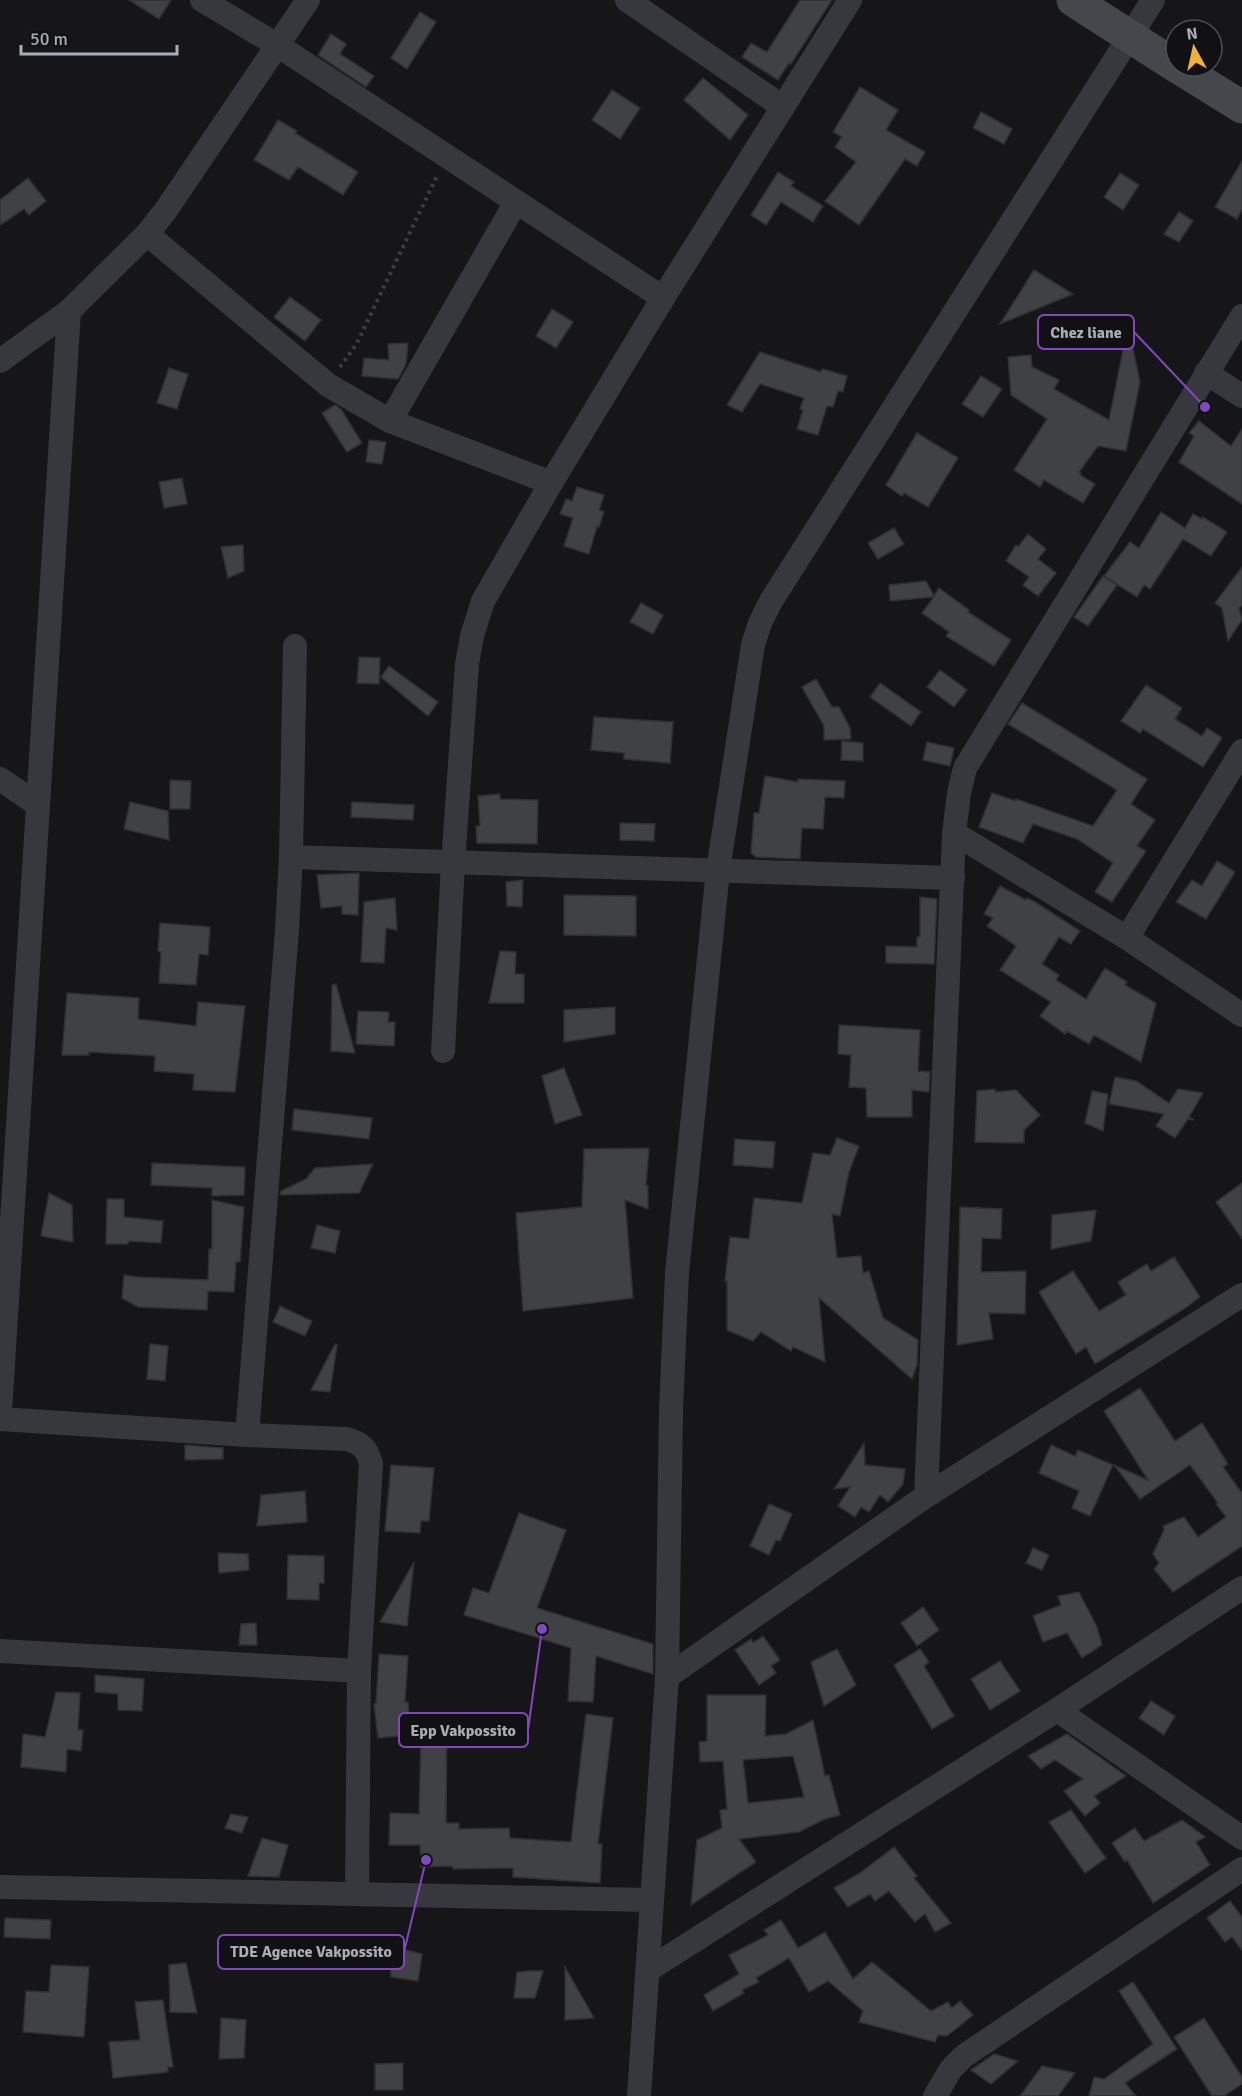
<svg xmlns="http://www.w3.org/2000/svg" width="1242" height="2096" font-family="Signika,sans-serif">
  <rect width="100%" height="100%" fill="#161618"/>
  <g fill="#404145" stroke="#303034" stroke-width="1.5" fill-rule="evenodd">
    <path d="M129,0H171L159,19Z"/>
    <path d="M800,0H832L791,64L789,63L778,80L742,57L751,43L767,52Z"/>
    <path d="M420,12L436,22L407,69L391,58Z"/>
    <path d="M331,34L346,44L340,54L374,76L366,87L318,55Z"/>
    <path d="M703,78L748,115L730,140L684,100Z"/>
    <path d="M860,87L898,110L886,130L925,152L917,166L905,159L859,225L825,201L856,162L835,147L842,137L833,132Z"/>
    <path d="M612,90L640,108L620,139L592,120Z"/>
    <path d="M981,112L1012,129L1004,144L973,128Z"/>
    <path d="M278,120L297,131L295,133L358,172L343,195L298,167L289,180L254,160Z"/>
    <path d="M1242,161V209L1237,219L1215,207Z"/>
    <path d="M778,172L794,182L791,186L823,206L813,222L781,202L766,225L751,215Z"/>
    <path d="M1120,173L1139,185L1123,210L1104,197Z"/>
    <path d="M28,178L46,201L29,215L24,209L0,225V200Z"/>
    <path d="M1179,212L1193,221L1179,242L1164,234Z"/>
    <path d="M1034,270L1073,294L1000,324Z"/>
    <path d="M290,297L321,320L305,341L274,317Z"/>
    <path d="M552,309L573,322L556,348L536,336Z"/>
    <path d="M1128,325L1140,382L1126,451L1098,446L1079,472L1081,473L1080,475L1095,484L1083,503L1044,480L1040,487L1014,470L1047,419L1011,395L1008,357L1031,355L1032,367L1059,380L1054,389L1109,420Z"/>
    <path d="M408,343L406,364L398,379L362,376L364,358L389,360L388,344Z"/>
    <path d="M760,352L821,372L822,369L847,376L843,392L838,391L833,407L827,406L818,435L797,429L803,410L800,409L804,398L760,384L742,412L727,405Z"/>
    <path d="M169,368L188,374L177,409L157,403Z"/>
    <path d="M981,376L1002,389L983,417L962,404Z"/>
    <path d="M335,405L341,409L362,443L347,452L322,413Z"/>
    <path d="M1199,421L1231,446L1242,429V504L1179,462L1194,436L1189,433Z"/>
    <path d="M917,433L958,458L928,507L904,493L902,496L886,485Z"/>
    <path d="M369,440L386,442L382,464L366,462Z"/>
    <path d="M182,478L187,504L164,508L159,482Z"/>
    <path d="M577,487L604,495L599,510L604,512L599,527L597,526L589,554L564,546L573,518L560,514L566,499L572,501Z"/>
    <path d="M1161,512L1185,528L1193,514L1202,519L1203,517L1227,532L1211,556L1183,539L1150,589L1144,585L1137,597L1104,576L1130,542L1139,548Z"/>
    <path d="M894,528L904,544L878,559L868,543Z"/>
    <path d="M1028,534L1046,549L1038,559L1056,573L1038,596L1023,585L1029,577L1006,561L1016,545L1018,547Z"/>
    <path d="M243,545L244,571L228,578L221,547Z"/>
    <path d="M1242,567V605L1239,608L1242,620L1228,641L1222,608L1215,603Z"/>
    <path d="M1103,576L1117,585L1088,626L1074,617Z"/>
    <path d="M926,581L934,596L939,588L969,610L968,612L1011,640L994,666L946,636L949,632L922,613L934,597L890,601L889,585Z"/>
    <path d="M641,603L663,615L653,634L630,622Z"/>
    <path d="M359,657L380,658L379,684L357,683Z"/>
    <path d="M389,666L438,702L428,716L381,677Z"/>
    <path d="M940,670L967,690L954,707L927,687Z"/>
    <path d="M816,679L832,707H839L850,728L851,739L824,740V726L802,687Z"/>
    <path d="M880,683L921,712L911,726L870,697Z"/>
    <path d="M1146,685L1182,708L1175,719L1202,736L1207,728L1222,738L1203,767L1143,729L1140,733L1121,721Z"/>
    <path d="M1022,703L1147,779L1131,804L1155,820L1137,846L1146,851L1112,902L1095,892L1113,863L1077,839L1033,824L1023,843L979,827L992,793L1016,801V799L1093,826L1117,790L1008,724Z"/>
    <path d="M594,717L673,722L670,763L624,759V753L591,750Z"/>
    <path d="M842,741L863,743V761L841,760Z"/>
    <path d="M927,742L954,748L950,766L923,760Z"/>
    <path d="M765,776L798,782V779L845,781L844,798L825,797L823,829L802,828L800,859L756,857L751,853L754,813H759Z"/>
    <path d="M170,780L191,781L190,809H170Z"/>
    <path d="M500,794V799L538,800L537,844L477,843L476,826H480L478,796Z"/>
    <path d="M130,802L168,811L169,840L124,829Z"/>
    <path d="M352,802L414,805L413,820L351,817Z"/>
    <path d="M620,823L655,824L654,841L620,840Z"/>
    <path d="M1217,861L1235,872L1206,919L1176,902L1192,880L1202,886Z"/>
    <path d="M359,873L358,915L342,914V906L321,908L317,875Z"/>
    <path d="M523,880L522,907L507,906L506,882Z"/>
    <path d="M1000,886L1026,900L1027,898L1035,902L1080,931L1071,944L1059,937L1042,964L1059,975L1056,980L1086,999L1105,968L1127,982L1125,985L1156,1003L1141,1062L1094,1035L1089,1044L1067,1031L1065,1034L1040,1016L1051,1002L1000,970L1016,946L987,926L993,918L984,914Z"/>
    <path d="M564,895L636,896V936L564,935Z"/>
    <path d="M920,897L937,899L934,964L886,963V946L917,947V937H920Z"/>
    <path d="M395,898L397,930L386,928L384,963L361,962L364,902Z"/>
    <path d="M160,923L210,927L208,955L199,954L196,985L159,983L161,952L158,951Z"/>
    <path d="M500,951L516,952L515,974H524V1003H489Z"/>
    <path d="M336,984L355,1053L331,1051L332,985Z"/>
    <path d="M67,993L139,998L138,1019L196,1026L198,1002L245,1006L235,1092L193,1090L194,1074L154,1071L155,1056L89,1052V1055H62Z"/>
    <path d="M615,1007V1034L564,1042V1010Z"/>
    <path d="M358,1011L389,1012L388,1022H395L394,1046L356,1044Z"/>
    <path d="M839,1025L920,1030L918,1071L930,1072L929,1092L912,1090V1117H867L866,1088L849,1087L851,1055L838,1054Z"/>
    <path d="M564,1068L582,1115L555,1124L542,1076Z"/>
    <path d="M1115,1077L1136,1081L1169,1103L1178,1089L1203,1093L1189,1117L1194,1120L1188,1119L1175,1138L1156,1126L1164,1114L1109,1104Z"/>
    <path d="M995,1089V1092L1016,1090L1040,1115L1024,1130V1143L975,1142L977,1091Z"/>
    <path d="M1092,1091L1108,1094L1103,1131L1085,1123Z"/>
    <path d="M294,1109L372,1118L369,1139L292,1130Z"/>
    <path d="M837,1138L859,1146L849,1172L840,1216L832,1214L837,1258L861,1256L863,1273L869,1271L883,1318L918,1340L917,1365L912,1379L819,1298L825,1362L793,1347L791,1351L761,1332L753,1341L727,1330V1281H725L730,1237L749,1239L754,1198L802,1203L813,1153L830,1155Z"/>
    <path d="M735,1139L775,1142L773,1168L733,1165Z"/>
    <path d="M649,1148L646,1185L648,1186V1209L625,1200L633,1298L523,1311L516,1213L582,1207L584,1149Z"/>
    <path d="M152,1163L245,1167L244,1195L212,1196V1188L151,1185Z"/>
    <path d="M373,1164L359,1193L280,1195L281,1191L306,1179L315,1168Z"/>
    <path d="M1242,1183V1239L1216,1202Z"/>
    <path d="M49,1193L72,1205L73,1242L41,1236Z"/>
    <path d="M107,1199H124V1217L163,1221L161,1243L128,1241V1244H106Z"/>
    <path d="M212,1200L244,1207L240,1262H236L234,1292L208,1291L207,1310L138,1307L122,1298L124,1275L138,1277L208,1280L209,1249H212Z"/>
    <path d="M960,1207L1002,1209L1001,1239L982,1238L981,1272L1026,1271L1025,1314L989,1313L993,1339L957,1345Z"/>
    <path d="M1096,1210L1091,1241L1051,1249L1052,1215Z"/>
    <path d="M317,1225L340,1231L335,1253L311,1248Z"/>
    <path d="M1174,1257L1200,1297L1184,1309L1095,1364L1086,1347L1076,1354L1039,1292L1073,1271L1099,1311L1126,1295L1118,1282L1147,1264L1151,1271Z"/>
    <path d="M280,1306L312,1321L305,1336L273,1322Z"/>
    <path d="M150,1344L168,1346L165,1381L147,1379Z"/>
    <path d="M335,1344L337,1345L330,1392L311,1390Z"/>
    <path d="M1140,1388L1175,1441L1202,1423L1228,1464L1223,1467L1242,1493V1546L1173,1592L1154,1569L1159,1563L1153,1554L1164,1530L1163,1526L1184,1517L1198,1537L1226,1517L1216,1504L1218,1503L1190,1465L1140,1499L1114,1465L1148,1480L1104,1411Z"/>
    <path d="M864,1443L865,1465L905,1469L903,1484L888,1502L880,1495L869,1512L861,1507L855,1517L838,1506L850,1487L834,1489Z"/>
    <path d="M185,1445L223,1448V1459L185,1460Z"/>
    <path d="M1051,1445L1075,1456L1078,1450L1113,1465L1090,1516L1072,1508L1079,1491L1039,1473Z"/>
    <path d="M391,1465L434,1468L429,1521H421L420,1533L385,1531Z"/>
    <path d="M305,1491L307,1522L257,1526L261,1495Z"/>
    <path d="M769,1504L792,1514L780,1541L776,1540L769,1555L750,1546Z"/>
    <path d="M519,1513L566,1530L537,1608L653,1644V1674L596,1656L593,1702L568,1701L571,1648L464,1615L473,1588L489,1593Z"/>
    <path d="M1033,1548L1049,1555L1042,1570L1026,1563Z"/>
    <path d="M218,1553L248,1554L249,1570L219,1573Z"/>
    <path d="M288,1555L324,1556V1583H319V1600L287,1599Z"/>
    <path d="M414,1562L407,1626L380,1622Z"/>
    <path d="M1079,1592L1097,1627L1102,1645L1082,1658L1067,1633L1043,1642L1033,1616L1061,1605L1058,1596Z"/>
    <path d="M923,1607L939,1630L917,1646L901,1623Z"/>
    <path d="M256,1623L257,1645H239L241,1624Z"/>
    <path d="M763,1636L780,1660L771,1666L776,1673L759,1685L735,1650L751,1639L753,1643Z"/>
    <path d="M837,1649L856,1685L824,1706L811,1662Z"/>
    <path d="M920,1649L929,1662L924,1666L954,1716L932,1729L894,1665Z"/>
    <path d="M379,1654L408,1656L405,1702H408L409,1718L447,1719L446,1823H459V1829L509,1828L510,1838L571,1842L586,1714L613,1718L598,1844H602L600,1883L513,1877V1868L453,1869L452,1866L421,1867L420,1845H389L390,1813L419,1814L421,1734L378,1738L374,1704H376Z"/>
    <path d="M1000,1661L1020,1691L990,1710L971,1679Z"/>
    <path d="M95,1675L144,1679L142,1711L118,1710V1694L95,1692Z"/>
    <path d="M56,1692L80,1693L78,1730H83L81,1751L67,1749L66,1772L21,1767L23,1734L45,1737Z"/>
    <path d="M707,1695H766L765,1736L786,1734L813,1720L825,1776L829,1775L840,1815L825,1819L799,1832L739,1839L756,1862L691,1905L697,1840L722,1828L720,1810L727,1809L723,1761L700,1762L699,1742L707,1741ZM793,1756L804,1797L748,1803L743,1760Z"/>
    <path d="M1151,1701L1175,1716L1164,1735L1139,1718Z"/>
    <path d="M1067,1734L1126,1776L1094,1796L1100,1803L1085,1816L1064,1791L1083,1779L1055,1760L1041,1769L1028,1756Z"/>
    <path d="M1071,1810L1106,1858L1085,1873L1049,1822Z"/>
    <path d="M231,1814L248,1817L242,1833L225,1828Z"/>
    <path d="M1182,1820L1205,1837L1196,1842L1210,1865L1153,1903L1127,1860L1125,1862L1112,1843L1135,1828L1144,1841Z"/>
    <path d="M262,1838L288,1845L279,1877L248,1876Z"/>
    <path d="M894,1847L917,1876L914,1878L951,1923L935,1932L925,1914L915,1922L889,1891L875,1901L870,1894L848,1907L834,1888L860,1873Z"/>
    <path d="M1230,1901L1242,1917V1950L1232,1937L1225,1942L1207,1918Z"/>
    <path d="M5,1918L51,1920L50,1939L4,1937Z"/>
    <path d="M781,1920L798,1948L825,1932L853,1979L872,1962L931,2011L948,2002L952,2008L960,2001L973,2015L947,2036L938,2035L935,2042L859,2022L863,2011L828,1981L809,1992L789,1958L756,1978L759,1982L742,1990L744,1993L713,2011L704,1995L739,1974L729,1955L768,1935L764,1930Z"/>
    <path d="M390,1946L422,1954L418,1981L391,1977Z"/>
    <path d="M186,1963L197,2013L170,2012L169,1965Z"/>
    <path d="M51,1965L89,1967L84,2037L23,2032L26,1991L49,1992Z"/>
    <path d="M565,1967L594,2018L565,2020Z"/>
    <path d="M528,1971H543L535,1998H514L517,1972Z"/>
    <path d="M1133,1982L1177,2049L1125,2083L1136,2096H1089L1094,2077L1104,2079L1153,2044L1119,1991Z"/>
    <path d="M163,2000L173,2067H168V2072L113,2078L109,2042L140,2040L135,2002Z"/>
    <path d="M221,2018L246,2020L244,2058L219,2059Z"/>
    <path d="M1204,2018L1242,2077V2084L1224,2096H1212L1174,2037Z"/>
    <path d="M994,2054L1018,2061L991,2084L971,2070Z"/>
    <path d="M403,2063V2090H375V2064Z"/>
    <path d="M1042,2066L1075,2073L1058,2096H1020Z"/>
  </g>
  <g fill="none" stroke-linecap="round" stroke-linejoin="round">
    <path stroke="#3d3f44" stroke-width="4" stroke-dasharray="3 4.5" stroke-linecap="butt" d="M340,367L356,345L437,176"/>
    <g stroke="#37383d" stroke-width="24">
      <path d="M202,0L277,45L663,298"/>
      <path d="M627,0L783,107"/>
      <path d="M147,234L328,385L390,421L551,483"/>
      <path d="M0,361L69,311"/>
      <path d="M1206,373L1242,396"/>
      <path d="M390,421L516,202"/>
      <path d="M0,779L37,804"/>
      <path d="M954,833L1127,938L1242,1015"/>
      <path d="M291,857L953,878"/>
      <path d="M1127,938L1242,751"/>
      <path d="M443,1051L453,864L467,664L472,636L483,601L551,483L663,298L850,0"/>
      <path d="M0,1412L69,311L147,234L166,210L308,0"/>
      <path d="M0,1419L247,1435L346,1439C362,1443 367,1449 371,1464L359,1671L357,1894"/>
      <path d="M247,1435L287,930L291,857L295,646"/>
      <path d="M926,1496L954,833L959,793L965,768L1242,316"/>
      <path d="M0,1651L359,1671"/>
      <path d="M667,1677L926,1496L1242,1295"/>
      <path d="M1057,1710L1242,1838"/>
      <path d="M0,1887L652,1900"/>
      <path d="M648,1970L1057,1710L1242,1588"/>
      <path d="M639,2096L667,1677L671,1410L677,1273L718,870L753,645L760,623L771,601L1153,0"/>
      <path d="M935,2096L951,2069L964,2056L1242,1869"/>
    </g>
    <g stroke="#45474d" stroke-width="33">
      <path d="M1073,0L1176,66"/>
      <path d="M1176,66L1242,107"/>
    </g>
  </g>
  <path fill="none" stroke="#8446be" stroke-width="2" d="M1205 407L1134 332M542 1629L528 1730M426 1860L404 1952"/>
  <g fill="#8446be" stroke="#111113" stroke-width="2">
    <circle cx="1205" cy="407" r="6"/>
    <circle cx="542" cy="1629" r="6"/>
    <circle cx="426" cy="1860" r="6"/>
  </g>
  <g fill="#111113" stroke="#8446be" stroke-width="2">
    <rect x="1038" y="315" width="96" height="34" rx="6"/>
    <rect x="399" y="1713" width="129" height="34" rx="6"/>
    <rect x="218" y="1935" width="186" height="34" rx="6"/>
  </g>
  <g font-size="16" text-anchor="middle" font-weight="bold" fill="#a8adb8">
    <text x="1086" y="338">Chez liane</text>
    <text x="463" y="1736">Epp Vakpossito</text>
    <text x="311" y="1957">TDE Agence Vakpossito</text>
  </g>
  <g transform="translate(1194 48) rotate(352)"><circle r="28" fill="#111113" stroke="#4d4f55" stroke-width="1.5"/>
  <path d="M0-4.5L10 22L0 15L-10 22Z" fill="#f2b134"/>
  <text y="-9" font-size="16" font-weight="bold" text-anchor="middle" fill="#a8adb8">N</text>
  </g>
  <path d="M21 45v9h156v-9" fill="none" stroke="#a8adb8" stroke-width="3"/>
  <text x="30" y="45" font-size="18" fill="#a8adb8" stroke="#111113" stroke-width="4.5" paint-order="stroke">50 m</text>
</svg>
